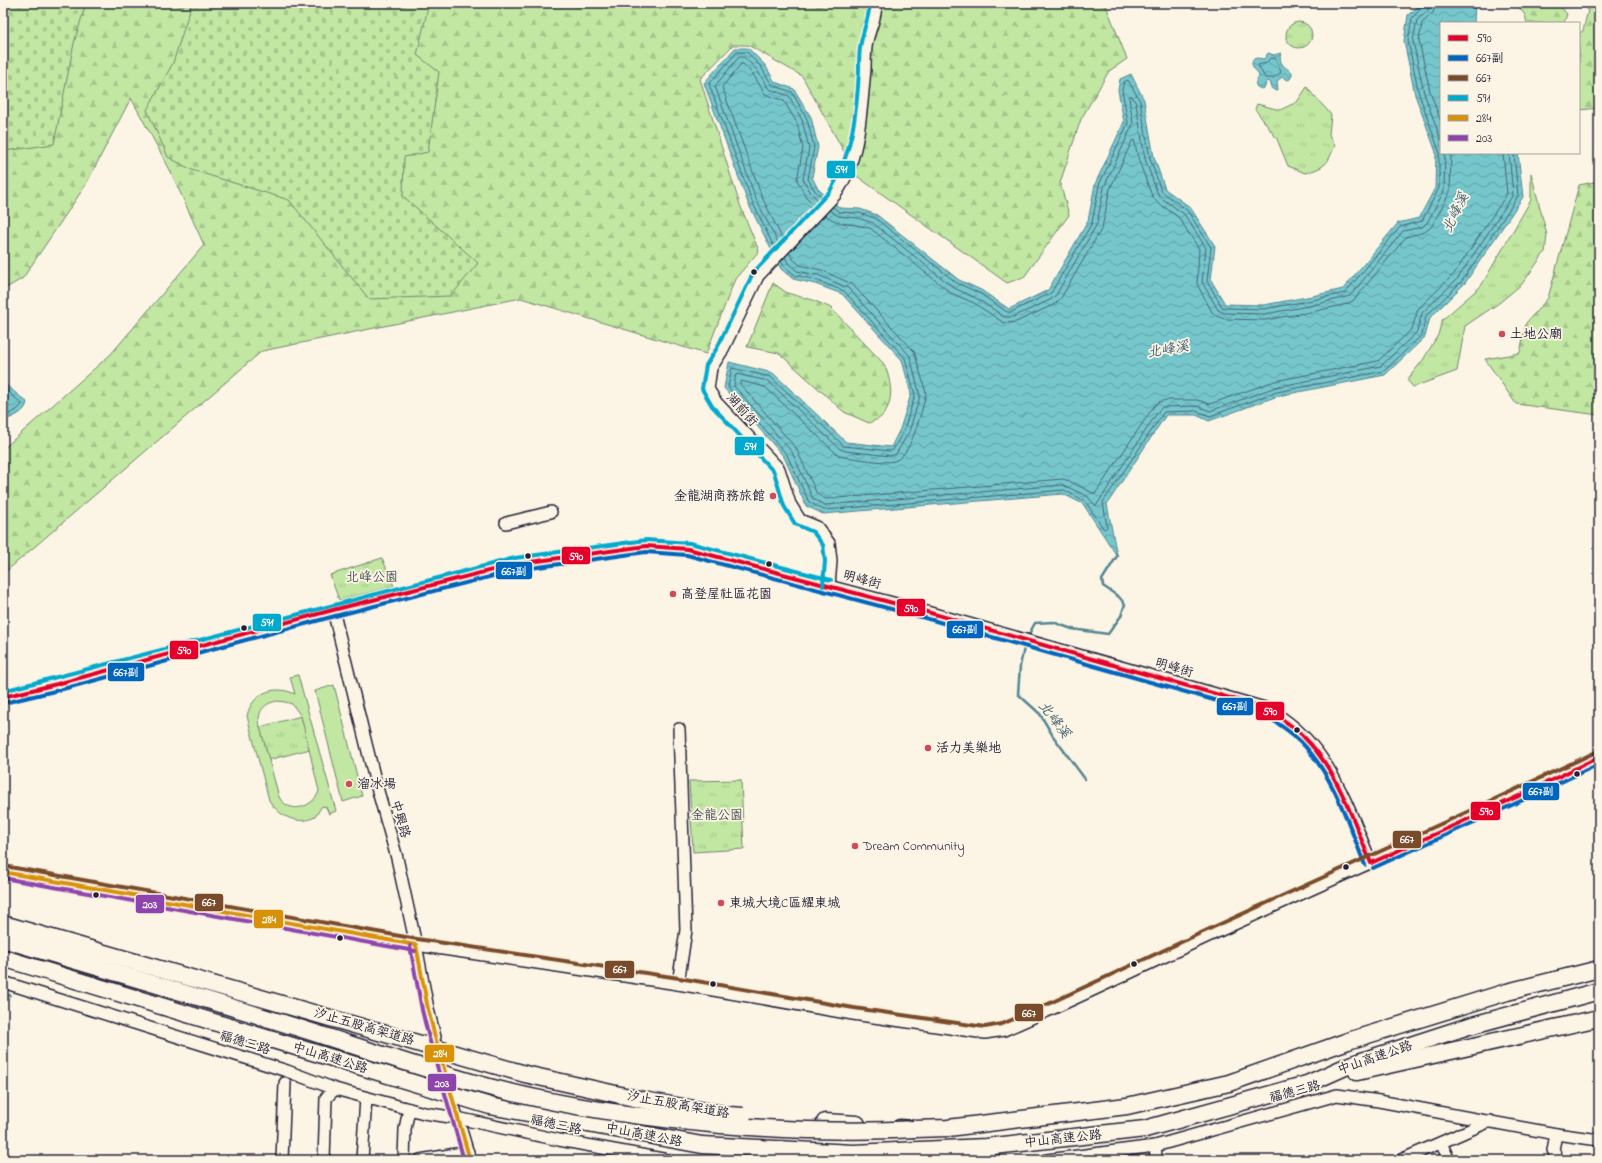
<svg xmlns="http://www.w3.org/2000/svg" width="1602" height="1163" font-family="'Indie Flower','LXGW WenKai TC',sans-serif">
  <defs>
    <pattern id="grass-tufts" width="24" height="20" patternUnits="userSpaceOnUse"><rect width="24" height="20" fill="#c1e7a2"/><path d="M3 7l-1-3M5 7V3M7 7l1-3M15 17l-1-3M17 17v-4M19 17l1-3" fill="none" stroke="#a6c68c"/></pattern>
    <pattern id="forest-firs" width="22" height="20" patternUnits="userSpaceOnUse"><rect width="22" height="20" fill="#c1e7a2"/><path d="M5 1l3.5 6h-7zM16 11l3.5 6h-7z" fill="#a6c68c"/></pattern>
    <pattern id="cemetery-stones" width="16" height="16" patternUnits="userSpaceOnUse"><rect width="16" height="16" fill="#c1e7a2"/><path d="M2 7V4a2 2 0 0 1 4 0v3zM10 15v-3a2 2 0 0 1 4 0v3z" fill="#a6c68c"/></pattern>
    <pattern id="water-waves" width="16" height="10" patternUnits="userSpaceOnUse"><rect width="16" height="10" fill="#76c7cc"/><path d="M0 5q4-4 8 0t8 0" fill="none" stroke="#60a1a7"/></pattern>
  </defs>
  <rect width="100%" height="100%" fill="#fcf5e5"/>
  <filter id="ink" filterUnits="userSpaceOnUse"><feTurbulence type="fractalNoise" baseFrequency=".025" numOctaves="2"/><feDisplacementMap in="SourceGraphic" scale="8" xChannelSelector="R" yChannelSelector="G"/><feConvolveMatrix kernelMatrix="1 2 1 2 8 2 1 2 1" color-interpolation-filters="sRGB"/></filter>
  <g filter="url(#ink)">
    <g fill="url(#grass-tufts)" stroke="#72846e">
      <circle cx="1299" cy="35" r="13"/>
      <path d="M1307,87C1314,98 1324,105 1331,115L1329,135L1335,145C1327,165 1326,167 1305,173L1288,166L1277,139L1255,109L1257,104L1280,110L1297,102Z"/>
      <path d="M1531,173L1547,235L1545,252L1522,284L1499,303L1465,326L1457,371L1413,387L1407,380L1423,360L1438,335L1442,320L1481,286L1531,200Z"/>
      <path d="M382,558L394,586L339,600L330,575Z"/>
      <path d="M301,716L310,749L268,760L260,727Z"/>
      <path d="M741,780L744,849L693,852L689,781Z"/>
    </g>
    <g fill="url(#forest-firs)" stroke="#72846e">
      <path d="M3,3H1105L1127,59L1109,71L1081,119L1060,183L1069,215L1024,277L1007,283L858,177L802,76L748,45H733L700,79L740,205L759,251L735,279L706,354L521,298L262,351L3,574V449L111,354L204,245L170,170L131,98L85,186L23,278L3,290Z"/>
      <path d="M1516,3H1557L1567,14L1564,23H1527L1525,15Z"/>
      <path d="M1583,3H1599V108L1579,110V33L1583,31L1588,10Z"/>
      <path d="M1599,181V415L1516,404L1485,359L1520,353L1526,323L1548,298L1579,185Z"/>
      <path d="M773,283L787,293L813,300L831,308L884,364C891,380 895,400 883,415C880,419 873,421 869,423L844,412L779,353L747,347Z"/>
    </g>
    <g fill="url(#cemetery-stones)" stroke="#72846e">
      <path d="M3,3H86L74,43L54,144L5,151L3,145Z"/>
      <path d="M192,3H429L417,55L439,72L428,152L404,157L403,196L478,263L451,296L369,299L289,200L192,170L168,157L147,110L173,63Z"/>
    </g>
    <g fill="#c1e7a2" stroke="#72846e" fill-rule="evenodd">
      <path d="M298,675L336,811L329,814L326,807L322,806L315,817C298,826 278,816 269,800L247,716C252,693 274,684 295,694L290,677ZM277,701L285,702L292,704L301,716L319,791C313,808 289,815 279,797L260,727C257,713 262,704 277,701Z"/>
      <path d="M334,685L362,796L343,802L315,691Z"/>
    </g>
    <g fill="url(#water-waves)" stroke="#548592">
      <path d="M1422,3H1475L1474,23H1441V153H1518L1523,197L1465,283L1430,318L1425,337L1385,375L1278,396L1209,421L1196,415H1166L1107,504L1117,556L1083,504L1063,494L823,514L806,506L784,457L724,388L729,362L773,373L846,442L891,447L900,429L911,394L902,360L842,294L815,284L793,279L781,269L748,203L704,83L735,48H748L765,65L775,82L794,89L811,117L818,147L812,177L818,189L840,208L860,209L877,215L959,280L981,290L1009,309L1048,290L1088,221L1095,184L1124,122L1118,90L1120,79L1131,74L1144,100L1154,157L1165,189L1190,207L1215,246L1211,280L1225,304L1264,305L1312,296L1343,289L1398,223L1419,218L1435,188L1436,152L1415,95L1404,41L1408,15Z"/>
      <path d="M1268,53L1274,55L1281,53C1278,63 1284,67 1292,72V75L1290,79L1288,80L1282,77L1277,81L1278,90L1276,91L1271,88V84L1269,81L1266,82L1265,87L1262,89C1253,87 1255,82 1259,76C1257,69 1249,67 1253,59L1257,58L1264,59Z"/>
      <path d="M3,376L7,386L27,402C26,413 12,417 3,421Z"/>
    </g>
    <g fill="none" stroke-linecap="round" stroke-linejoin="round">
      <g stroke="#446475" stroke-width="1">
        <path d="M1430,3L1428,10L1417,20L1413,41L1424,93L1441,140"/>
        <path d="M1436,3L1433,13L1422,23L1419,41L1430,91L1441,122"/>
        <path d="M1271,58L1276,59L1281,72L1273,78H1265L1258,65L1266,63Z"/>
        <path d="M833,207L839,212L859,213L875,218L957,283L979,293L1007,312H1011L1051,293L1092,223L1099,185L1128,123L1122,90L1124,82L1128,80L1140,101L1150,158L1161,191L1187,210L1211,247L1207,281L1222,307L1225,308L1264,309L1313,300L1345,293L1400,227L1422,221L1439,188V151L1419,94L1408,41L1412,18L1423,7L1424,3"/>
        <path d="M829,210L838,216L858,218L873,223L954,288L976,298L1005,317H1013L1052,299L1056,295L1097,224L1104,187L1133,124L1129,97L1131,95L1136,103L1145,159L1157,192L1160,197L1184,214L1206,248L1202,282L1218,310L1225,313L1265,314L1314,305L1350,296L1403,231L1422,227L1427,223L1444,191L1445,153"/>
        <path d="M825,215C838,226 854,223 870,228L951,293L974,303L1004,323L1016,322L1055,304L1061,298L1102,228L1110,189L1132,141L1134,140L1139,161L1152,196L1156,201L1179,218L1199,249L1197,284L1212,312L1216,316L1225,319L1265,320L1316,311L1347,304L1354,300L1406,237L1425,232L1432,226L1450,192L1451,153"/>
        <path d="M783,240L762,197L722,87L741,64H743L753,74L765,94L784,101L797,123L803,148L797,180L806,197L816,206"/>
        <path d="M779,245L756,199L715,86L739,57H744L757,70L769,89L789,96L802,120L809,148L803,179L811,193L820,202"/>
        <path d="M775,249L752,201L709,84L737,52H747L761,67L772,85L792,92L807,119L814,147L808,179L815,191L823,198"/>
        <path d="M789,253L793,259L800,265L821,270L852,284L914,351L926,393L925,398C921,413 911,457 894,461C884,464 856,458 844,457L838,455L765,387L741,381L740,384L796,448L817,494L826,499L1063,479L1069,481L1095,494L1154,406L1159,402L1166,400H1197L1210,404L1275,381L1378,361L1412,329L1418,309L1454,274L1507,194L1503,153"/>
        <path d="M785,257L788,263L797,271L818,275L848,288L910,356L920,396L909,432L896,454L890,456L846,451L840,449L768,381L736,374L734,386L792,452L813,499L825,505L1063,485L1087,496L1096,506L1159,410L1163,407L1197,406L1210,411L1276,387L1381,366L1417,332L1422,313L1458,278L1513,195L1509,153"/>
        <path d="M781,261L784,266L795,275L816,280L844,291L905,358L915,395L904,430L893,450L890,451L844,446L771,377L732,368L728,387L787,455L809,502L824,510L1064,490L1085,501L1103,528L1105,529L1107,527L1103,502L1164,412L1196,411L1210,416L1277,392L1384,371L1422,335L1426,316L1462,281L1518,196L1514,153"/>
        <path d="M3,387L22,404L17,410L3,417"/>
      </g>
      <g stroke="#548592" stroke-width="2.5">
        <path d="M1029,634L1035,623L1053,622L1072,629L1108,634L1121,616L1125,604L1119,597L1103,586L1102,580L1117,556L1116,553"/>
        <path d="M1024,648L1020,666L1018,694L1040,714L1053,736L1085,779"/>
        <path d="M3,998L10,995"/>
      </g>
      <path stroke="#d0cbc3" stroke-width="11" stroke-dasharray="11 5.5" stroke-linecap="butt" d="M436,1043L455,1110"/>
      <defs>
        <g id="minor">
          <path d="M506,523L551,512"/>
          <path d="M829,586L831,561L829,543L817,527L800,520L790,504L779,469L716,402L708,389L711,368L722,351L758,276L835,195C860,160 861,110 865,69C865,60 865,50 867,41C870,26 876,20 876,3"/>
          <path d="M333,610L376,784L397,858L416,945L428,1009L435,1037"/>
          <path d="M3,697L57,684L333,610L516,564L646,546L688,549L927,612L1265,708C1327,739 1346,803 1371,863"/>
          <path d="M3,872L416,945L678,984L853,1014L985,1033L1004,1030C1088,994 1169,953 1252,916C1368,863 1485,813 1599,757"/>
          <path d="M3,982L287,1071L335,1089L424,1113L457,1118L559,1140L668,1160"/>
          <path d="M678,984L686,930L679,729"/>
          <path d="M455,1110L470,1160"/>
          <path d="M1556,1134L1553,1150L1558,1160"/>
          <path d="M1441,1143L1449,1160"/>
          <path d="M282,1160L285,1083"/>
          <path d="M324,1160L326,1098L335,1089"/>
          <path d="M362,1160L366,1098"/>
          <path d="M404,1160L405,1129L409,1109"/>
          <path d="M420,1160L468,1152"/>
          <path d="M1047,1160L1155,1146L1337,1095L1379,1101L1556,1134L1599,1140"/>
          <path d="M1154,1160L1156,1156L1155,1146"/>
          <path d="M1401,1160L1490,1121"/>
        </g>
        <g id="highway">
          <path d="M3,958L490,1106L702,1145L853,1153L986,1147L1145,1129L1307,1084L1352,1064L1469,1026L1599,991"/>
          <path d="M1357,1072L1599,1018"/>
          <path d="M825,1122L857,1124"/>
          <path d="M900,1128L914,1129L948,1128L1127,1106L1229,1083L1348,1041L1507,992L1599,969"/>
        </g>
      </defs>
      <use href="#minor" stroke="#22223b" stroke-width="14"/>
      <use href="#highway" stroke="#22223b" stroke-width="19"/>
      <use href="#minor" stroke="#fcf5e5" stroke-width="11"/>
      <use href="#highway" stroke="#fcf5e5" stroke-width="16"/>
      <defs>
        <g id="highway-bridge">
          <path d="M3,924L525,1074L643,1100L729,1115L743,1116"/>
          <path d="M3,939C96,967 190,994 283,1023C351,1044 419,1068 489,1087C565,1107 643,1118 721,1125C786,1130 849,1133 914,1129"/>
        </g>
      </defs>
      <use href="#highway-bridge" stroke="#22223b" stroke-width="19" stroke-linecap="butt"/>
      <use href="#highway-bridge" stroke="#fcf5e5" stroke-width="16"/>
      <defs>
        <g id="bus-1">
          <path d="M3,697L57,684L333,610L516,564L646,546L688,549L927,612L1265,708C1279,717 1293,725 1304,737C1338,771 1353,820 1371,863"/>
          <path d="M1371,863L1521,795L1599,757"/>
        </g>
        <g id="bus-2">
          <path d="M4,703L59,690L335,616L517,570L646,552L687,555L925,618L1263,714C1276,722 1289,730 1300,741C1333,774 1348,823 1365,865"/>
          <path d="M1373,868L1523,800L1599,764"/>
        </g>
        <path id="bus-3" d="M4,866L417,939L679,978L854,1008L985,1027L1002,1024L1033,1011L1218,925L1467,812L1596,752"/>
        <g id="bus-4">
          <path d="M823,586L825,561L823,545L813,532L795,524L784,506L774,472L712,406L702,389L706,365L717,348L753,273L830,191C852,155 857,112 859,70C859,62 859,55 860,48C862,32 869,19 870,3"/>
          <path d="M3,691L515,558L646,540L690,543L831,580"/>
        </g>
        <g id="bus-5">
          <path d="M3,872L416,945"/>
          <path d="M416,945L428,1009L435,1037L470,1160"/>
        </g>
        <g id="bus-6">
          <path d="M3,878L415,951"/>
          <path d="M410,946L422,1010L429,1038L464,1160"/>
        </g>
      </defs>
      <use href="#bus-1" stroke="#fcf5e5" stroke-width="7"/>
      <use href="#bus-2" stroke="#fcf5e5" stroke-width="7"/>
      <use href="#bus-3" stroke="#fcf5e5" stroke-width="7"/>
      <use href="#bus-4" stroke="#fcf5e5" stroke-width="7"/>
      <use href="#bus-5" stroke="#fcf5e5" stroke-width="7"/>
      <use href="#bus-6" stroke="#fcf5e5" stroke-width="7"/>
      <use href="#bus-1" stroke="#e4002b" stroke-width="4"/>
      <use href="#bus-2" stroke="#0065bd" stroke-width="4"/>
      <use href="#bus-3" stroke="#7a4b2a" stroke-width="4"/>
      <use href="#bus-4" stroke="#00a9ce" stroke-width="4"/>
      <use href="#bus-5" stroke="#d79209" stroke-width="4"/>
      <use href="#bus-6" stroke="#8e44ad" stroke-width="4"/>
    </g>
  </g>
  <g fill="#22223b" stroke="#fcf5e5" stroke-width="1.5">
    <circle cx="754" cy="272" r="3.5"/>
    <circle cx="528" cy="556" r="3.5"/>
    <circle cx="769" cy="564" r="3.5"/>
    <circle cx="244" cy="628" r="3.5"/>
    <circle cx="1297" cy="730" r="3.5"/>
    <circle cx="1577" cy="774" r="3.5"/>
    <circle cx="1346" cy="867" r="3.5"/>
    <circle cx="96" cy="895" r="3.5"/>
    <circle cx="340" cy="938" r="3.5"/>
    <circle cx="1134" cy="964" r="3.5"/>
    <circle cx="713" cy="984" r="3.5"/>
  </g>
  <g fill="#d1495b" stroke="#fcf5e5" stroke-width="1.5">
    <circle cx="1502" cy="334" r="4"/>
    <circle cx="773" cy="496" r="4"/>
    <circle cx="673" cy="594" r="4"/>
    <circle cx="928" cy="748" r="4"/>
    <circle cx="349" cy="784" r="4"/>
    <circle cx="855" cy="846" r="4"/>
    <circle cx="721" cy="903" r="4"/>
  </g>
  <g text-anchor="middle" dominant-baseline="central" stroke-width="3.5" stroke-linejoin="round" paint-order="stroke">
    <g font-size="13" fill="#22223b" stroke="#fcf5e5" text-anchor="start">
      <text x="1510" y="334">土地公廟</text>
      <text x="765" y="496" text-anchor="end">金龍湖商務旅館</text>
      <text x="681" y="594">高登屋社區花園</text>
      <text x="936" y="748">活力美樂地</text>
      <text x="357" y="784">溜冰場</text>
      <text x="863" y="846">Dream Community</text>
      <text x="729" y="903">東城大境C區耀東城</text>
    </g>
    <g font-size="13" fill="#22223b" stroke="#fcf5e5">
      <text transform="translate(742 410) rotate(48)">湖前街</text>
      <text transform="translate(862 580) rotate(15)">明峰街</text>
      <text transform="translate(1174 668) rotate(16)">明峰街</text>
      <text transform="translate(400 819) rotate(74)">中興路</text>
      <text transform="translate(364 1027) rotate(16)">汐止五股高架道路</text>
      <text transform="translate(245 1043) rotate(17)">福德三路</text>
      <text transform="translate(330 1058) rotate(17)">中山高速公路</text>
      <text transform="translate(1375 1058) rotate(-19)">中山高速公路</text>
      <text transform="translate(1295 1092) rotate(-15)">福德三路</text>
      <text transform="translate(678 1105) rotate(10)">汐止五股高架道路</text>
      <text transform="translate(556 1125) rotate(12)">福德三路</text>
      <text transform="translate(644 1135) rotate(11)">中山高速公路</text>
      <text transform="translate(1063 1139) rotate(-6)">中山高速公路</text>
    </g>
    <g font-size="13" fill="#4a5355" stroke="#fcf5e5">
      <text x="372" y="577">北峰公園</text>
      <text x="717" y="815">金龍公園</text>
    </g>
    <g font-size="14" font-style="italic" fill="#3f5c6e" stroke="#fcf5e5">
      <text transform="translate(1456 213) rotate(-64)">北峰溪</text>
      <text transform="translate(1168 350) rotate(-10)">北峰溪</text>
      <text transform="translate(1054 720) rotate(52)">北峰溪</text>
    </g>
  </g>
  <g stroke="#fcf5e5" stroke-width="1.5">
    <rect x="826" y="160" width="30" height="19" rx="4" fill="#00a9ce"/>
    <rect x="734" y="436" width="31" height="20" rx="4" fill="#00a9ce"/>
    <rect x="561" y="546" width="30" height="19" rx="4" fill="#e4002b"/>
    <rect x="495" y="561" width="38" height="19" rx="4" fill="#0065bd"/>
    <rect x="896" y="598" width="30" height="19" rx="4" fill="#e4002b"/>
    <rect x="252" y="613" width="30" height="19" rx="4" fill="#00a9ce"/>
    <rect x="946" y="620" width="38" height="19" rx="4" fill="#0065bd"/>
    <rect x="169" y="640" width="30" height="20" rx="4" fill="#e4002b"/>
    <rect x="107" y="662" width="38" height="20" rx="4" fill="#0065bd"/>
    <rect x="1216" y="697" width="38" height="19" rx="4" fill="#0065bd"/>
    <rect x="1255" y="701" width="30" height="20" rx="4" fill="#e4002b"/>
    <rect x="1522" y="782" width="38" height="19" rx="4" fill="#0065bd"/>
    <rect x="1470" y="801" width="31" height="20" rx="4" fill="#e4002b"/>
    <rect x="1392" y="830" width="30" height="19" rx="4" fill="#7a4b2a"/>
    <rect x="194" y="893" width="30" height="19" rx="4" fill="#7a4b2a"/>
    <rect x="135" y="894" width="30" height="20" rx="4" fill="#8e44ad"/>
    <rect x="253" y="909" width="31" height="20" rx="4" fill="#d79209"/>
    <rect x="604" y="960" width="31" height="19" rx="4" fill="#7a4b2a"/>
    <rect x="1014" y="1003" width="30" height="19" rx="4" fill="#7a4b2a"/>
    <rect x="424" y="1044" width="31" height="19" rx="4" fill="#d79209"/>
    <rect x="427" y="1073" width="30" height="19" rx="4" fill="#8e44ad"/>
  </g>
  <g font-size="11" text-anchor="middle" font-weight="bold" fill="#fff">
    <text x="841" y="173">591</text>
    <text x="750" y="450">591</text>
    <text x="576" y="560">590</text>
    <text x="514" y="575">667副</text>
    <text x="911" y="612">590</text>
    <text x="267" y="626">591</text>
    <text x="965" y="633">667副</text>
    <text x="184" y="654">590</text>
    <text x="126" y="676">667副</text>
    <text x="1235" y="710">667副</text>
    <text x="1270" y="715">590</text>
    <text x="1541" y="795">667副</text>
    <text x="1486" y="815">590</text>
    <text x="1407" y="843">667</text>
    <text x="209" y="906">667</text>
    <text x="150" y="908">203</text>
    <text x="269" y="923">284</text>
    <text x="620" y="973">667</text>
    <text x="1029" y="1017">667</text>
    <text x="440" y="1057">284</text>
    <text x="442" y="1087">203</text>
  </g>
  <rect width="1602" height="1163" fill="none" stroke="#fcf5e5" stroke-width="16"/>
  <rect x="8" y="8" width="1586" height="1147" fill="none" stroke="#22223b" stroke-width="1.5" filter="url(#ink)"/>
  <rect x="1440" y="22" width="140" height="132" fill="#fcf5e5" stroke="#a5a1a1"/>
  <rect x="1448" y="35" width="20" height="6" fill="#e4002b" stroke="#a5a1a1"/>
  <text x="1476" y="42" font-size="12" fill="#22223b">590</text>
  <rect x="1448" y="55" width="20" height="6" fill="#0065bd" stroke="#a5a1a1"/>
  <text x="1476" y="62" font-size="12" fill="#22223b">667副</text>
  <rect x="1448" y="75" width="20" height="6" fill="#7a4b2a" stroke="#a5a1a1"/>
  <text x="1476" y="82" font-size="12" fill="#22223b">667</text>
  <rect x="1448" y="95" width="20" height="6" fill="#00a9ce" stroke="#a5a1a1"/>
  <text x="1476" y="102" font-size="12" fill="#22223b">591</text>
  <rect x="1448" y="115" width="20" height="6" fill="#d79209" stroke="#a5a1a1"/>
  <text x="1476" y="122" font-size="12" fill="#22223b">284</text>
  <rect x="1448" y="135" width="20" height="6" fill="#8e44ad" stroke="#a5a1a1"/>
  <text x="1476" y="142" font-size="12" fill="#22223b">203</text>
</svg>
